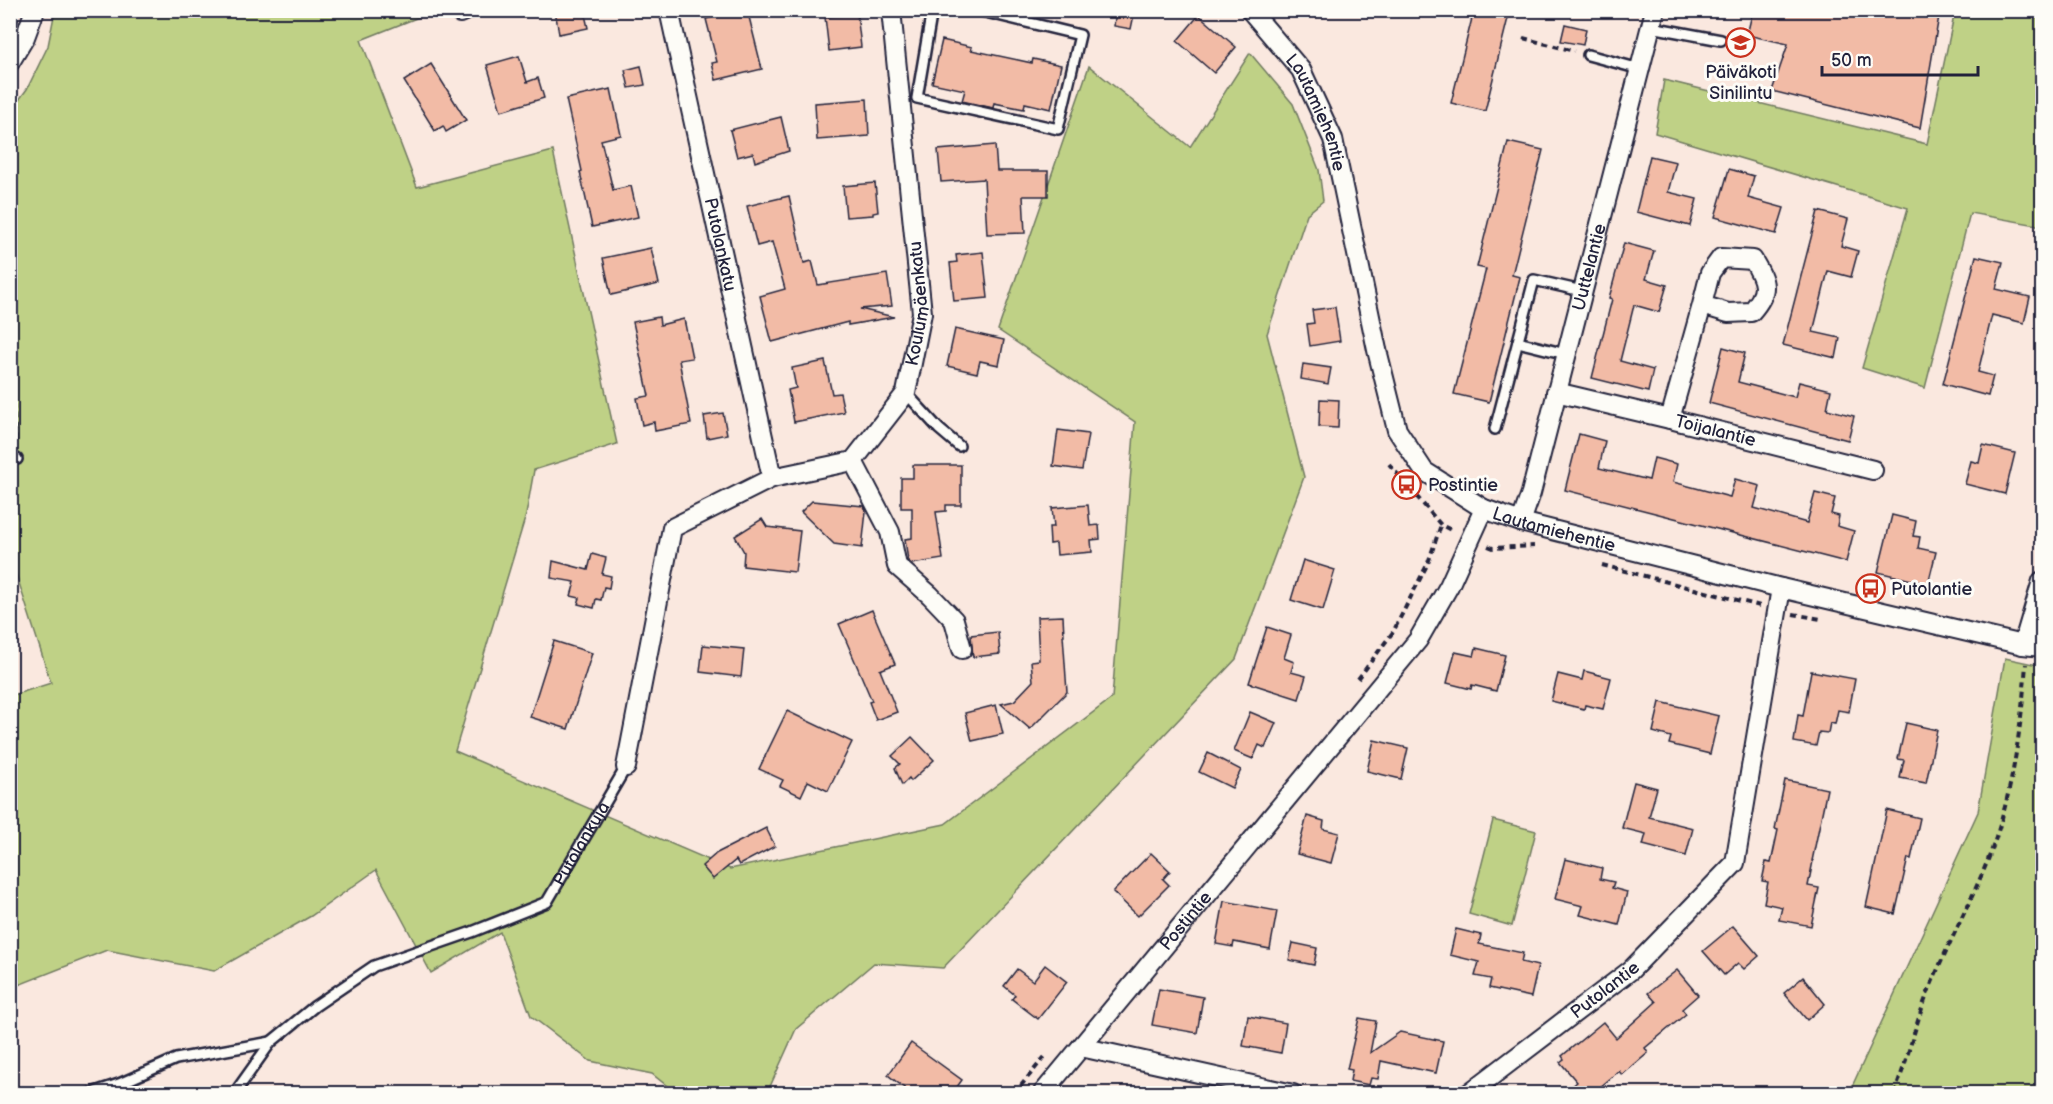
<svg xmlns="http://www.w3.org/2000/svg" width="2053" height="1104" font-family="'Balsamiq Sans',sans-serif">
  <rect width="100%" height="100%" fill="#fae8df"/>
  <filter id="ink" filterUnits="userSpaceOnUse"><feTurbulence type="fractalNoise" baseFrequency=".0167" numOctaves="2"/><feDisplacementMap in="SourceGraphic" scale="12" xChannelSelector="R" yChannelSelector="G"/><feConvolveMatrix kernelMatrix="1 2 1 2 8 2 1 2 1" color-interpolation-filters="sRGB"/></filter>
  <g filter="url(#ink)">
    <g fill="#bfd186" stroke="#707a60" stroke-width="1.5">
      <path d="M55,11H434L361,40L417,187L553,151L617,444L534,470L526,515L455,751L730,869L945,824L1112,698L1135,422L998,330L1089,66L1190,147L1250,53L1293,104L1319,170L1323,201L1307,214L1267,334L1304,477L1236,659L943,968L874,963L796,1029L768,1091L762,1094L676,1093L652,1074L590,1061L531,1016L500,932L431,973L376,870L311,916L214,971L107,950L11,988L10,696L51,683L11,558L10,112L27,89L48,46Z"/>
      <path d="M1955,11H2042V226L1970,213L1925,388L1862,368L1908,208L1655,133L1664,80L1927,144Z"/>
      <path d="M2005,658L2042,666V1093H1849L1978,812Z"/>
      <path d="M1493,820L1536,831L1512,926L1469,914Z"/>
    </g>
    <g fill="#f2bba6" stroke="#22223b" stroke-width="1.5">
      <path d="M555,10H584L588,28L559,34Z"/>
      <path d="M1116,10H1135L1131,29L1114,26Z"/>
      <path d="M1474,10H1510L1485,111L1451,103Z"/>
      <path d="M1753,10H1940L1920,128L1772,91L1788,44L1747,35Z"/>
      <path d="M733,12L734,16L748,13L762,69L716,80L712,63L717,62L706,19Z"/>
      <path d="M857,14L861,47L829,51L825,17Z"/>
      <path d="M1199,15L1236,47L1214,73L1177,41Z"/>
      <path d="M1565,24L1586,29L1583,45L1561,41Z"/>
      <path d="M942,40L972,47L971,50L1032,63L1033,59L1061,65L1051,109L1025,103L1024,109L994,103L993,108L962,101L965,90L932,83Z"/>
      <path d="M519,56L527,82L538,78L544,98L501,111L487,65Z"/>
      <path d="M431,64L466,120L446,132L443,126L435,131L404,81Z"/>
      <path d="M641,66L645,85L629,88L625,70Z"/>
      <path d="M611,89L621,135L601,140L613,190L631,186L638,217L592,227L580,172L582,171L566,99Z"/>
      <path d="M867,99L869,136L817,140L815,103Z"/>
      <path d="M781,117L789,151L755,162L753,153L737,157L730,130Z"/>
      <path d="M1508,142L1543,150L1512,275L1520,277L1489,402L1454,394L1486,269L1477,267Z"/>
      <path d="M995,145L997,171H1048V196H1023L1025,233L987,234L984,179L941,182L938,150Z"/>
      <path d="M1650,156L1676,162L1668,192L1697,199L1690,226L1636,212Z"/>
      <path d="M1729,169L1754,176L1748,198L1784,208L1776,234L1715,217Z"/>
      <path d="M875,183L878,212L873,213V215L846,217L843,186Z"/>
      <path d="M789,196L804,263L812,261L818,285L887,274L892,306L860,309L894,317L848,325V322L772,342L760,296L785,289L772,242L757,246L747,206Z"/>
      <path d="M1818,211L1848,219L1841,246L1858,251L1851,277L1828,271L1813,332L1840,338L1836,358L1783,345Z"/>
      <path d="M1624,243L1654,251L1646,279L1667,285L1659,312L1634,305L1620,361L1653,370L1648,392L1592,378L1612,299L1609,298Z"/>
      <path d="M651,248L659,284L611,295L603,258Z"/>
      <path d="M983,252L988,298L954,301L950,263L957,262L956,255Z"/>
      <path d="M1976,256L2003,262L1996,289L2030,297L2024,323L1992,315L1978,372L1993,376L1988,396L1943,384Z"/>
      <path d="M1335,307L1340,341L1310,346L1307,324L1314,323L1312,310Z"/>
      <path d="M659,317L660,325L684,319L692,358L679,360L691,424L655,431L654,422L642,425L637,398L649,396L633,322Z"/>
      <path d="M955,329L1004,340L999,365L980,361L977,373L947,366Z"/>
      <path d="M1723,347L1745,353L1738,382L1795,397L1799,382L1831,390L1827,409L1854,416L1848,440L1709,403Z"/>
      <path d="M825,361L832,394L840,393L844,412L794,422L788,390L796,388L792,368Z"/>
      <path d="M1303,364L1331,368L1328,384L1301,379Z"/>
      <path d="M1320,399L1339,400L1338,428L1319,427Z"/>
      <path d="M723,413L727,434L707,438L704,416Z"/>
      <path d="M1058,430L1088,434L1082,470L1053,466Z"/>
      <path d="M1579,434L1605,441L1599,468L1649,480L1654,458L1677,464L1673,482L1730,497L1735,479L1760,486L1754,508L1807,523L1815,493L1835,498L1831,514L1839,516L1837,526L1854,531L1846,562L1565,490Z"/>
      <path d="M1983,445L2015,453L2005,494L1965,484L1971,461L1979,463Z"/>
      <path d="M913,465H961V505H946V511L936,512L943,559L912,564L908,561L905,539L912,538V508H901V478H913Z"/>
      <path d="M812,501L864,506L866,511L862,548L834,544L801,512Z"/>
      <path d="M1088,505L1090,526L1099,525L1100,539L1091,540L1092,552L1057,555L1056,543L1050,544L1049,527H1054L1052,508Z"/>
      <path d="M1892,515L1916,521L1913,536L1920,537L1918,548L1936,552L1928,584L1878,572Z"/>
      <path d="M762,519L767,527L800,531L795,572L743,566L744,552L735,536Z"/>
      <path d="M592,554L606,558L602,574L611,576L609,588L604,587L601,600L596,599L594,608L578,604L580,598L571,596L575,582L551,578L553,561L588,570Z"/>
      <path d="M1303,560L1335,570L1323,610L1291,600Z"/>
      <path d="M872,610L895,664L880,670L897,712L876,720L869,702L872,701L839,624Z"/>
      <path d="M1063,616L1064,635H1063L1067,692L1030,729L1001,704L1014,701L1033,681L1031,661L1039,660L1037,617Z"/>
      <path d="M1267,627L1291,635L1284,658L1294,662L1291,672L1306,676L1299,699L1249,683Z"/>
      <path d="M998,632L1000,654L973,657L971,635Z"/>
      <path d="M554,641L592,653L568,729L530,717Z"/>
      <path d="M703,645L744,649L741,677L700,672Z"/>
      <path d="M1476,648L1505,655L1496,691L1472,685L1471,689L1447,683L1455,652L1474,656Z"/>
      <path d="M1584,671L1611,678L1603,709L1585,705L1584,709L1551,701L1558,674L1582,680Z"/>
      <path d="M1811,671L1855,679L1849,712L1838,710L1835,724L1830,723L1828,733L1819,732L1816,746L1794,742L1798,715L1803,716Z"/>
      <path d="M1660,702L1719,716L1710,754L1669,744L1671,737L1653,732Z"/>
      <path d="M996,705L1003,734L972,741L965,713Z"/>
      <path d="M787,711L852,742L828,791L808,781L801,796L780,786L783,780L759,769Z"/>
      <path d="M1250,712L1276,723L1265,748L1259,745L1253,759L1234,751Z"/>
      <path d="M1906,723L1937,730L1926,783L1900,778L1904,760L1898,759Z"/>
      <path d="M912,737L934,760L911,781L909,778L902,785L895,768L900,764L892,756Z"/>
      <path d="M1374,740L1408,748L1401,779L1367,771Z"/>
      <path d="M1208,753L1241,770L1232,788L1199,772Z"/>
      <path d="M1785,780L1827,789L1812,861H1813L1808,886L1819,888L1811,926L1779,920L1782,907L1764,903L1768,882L1762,881L1766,862L1771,863L1778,830L1775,829Z"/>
      <path d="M1634,782L1657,788L1649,817L1693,828L1686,856L1643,845L1646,834L1622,828Z"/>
      <path d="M1887,810L1920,818L1911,859L1908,858L1895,914L1866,907Z"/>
      <path d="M1307,816L1324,821L1323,829L1339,833L1331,863L1297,854Z"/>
      <path d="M766,828L775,846L739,865L736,860L713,879L702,866L717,853Z"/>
      <path d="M1151,853L1170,871L1163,879L1169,885L1138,916L1113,892Z"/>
      <path d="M1565,859L1602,868L1600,879L1614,882L1612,888L1627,892L1619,925L1580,915L1583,906L1555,899Z"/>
      <path d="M1224,901L1277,911L1270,949L1234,942L1233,947L1216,944Z"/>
      <path d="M1733,926L1759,956L1744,969L1738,963L1724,975L1703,951Z"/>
      <path d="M1456,929L1481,935L1479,944L1523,953L1521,962L1538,966L1531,997L1489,988L1491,979L1475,976L1479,962L1450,955Z"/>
      <path d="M1293,943L1317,948L1314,965L1289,960Z"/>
      <path d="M1045,965L1067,982L1038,1019L1012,999L1015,995L1004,986L1017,969L1033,981Z"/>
      <path d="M1677,970L1698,995L1682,1009L1686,1014L1645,1048L1648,1053L1622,1075L1619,1071L1592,1094H1563L1577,1082L1560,1062L1564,1059L1562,1056L1603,1022L1616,1038L1656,1002L1648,993Z"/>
      <path d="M1803,977L1825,1004L1807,1020L1784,993Z"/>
      <path d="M1159,989L1203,997L1197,1033L1152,1025Z"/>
      <path d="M1248,1016L1286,1023L1281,1053L1243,1046Z"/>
      <path d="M1359,1018L1376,1021L1370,1053L1400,1032L1443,1041L1436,1073L1381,1061L1378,1079L1371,1078L1369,1085L1350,1081L1352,1070L1347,1069Z"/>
      <path d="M911,1043L962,1080L952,1094H912L888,1075Z"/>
    </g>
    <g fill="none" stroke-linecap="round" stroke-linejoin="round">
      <defs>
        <g id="service">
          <path d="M932,10L917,98L1058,129L1080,35L977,10"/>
          <path d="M1651,27L1721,40"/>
          <path d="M1588,55L1640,69"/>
          <path d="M1518,342L1566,354"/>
          <path d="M906,393L939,429L959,446"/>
          <path d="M1495,429L1534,280L1582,291"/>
          <path d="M10,461L17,459"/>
          <path d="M89,1094L119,1084L176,1059L271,1042"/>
          <path id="s1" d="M234,1094L271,1042L315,1006L374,966L472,932L547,902L626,767"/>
        </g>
        <g id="minor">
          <path id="s2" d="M669,10L772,478"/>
          <path id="s3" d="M1250,10L1301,70L1333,139L1377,350L1397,430L1424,471L1484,509L1521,522L1781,588L2023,645L2042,647"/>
          <path d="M460,13L467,10"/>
          <path d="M10,62L25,37L35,10"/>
          <path id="s4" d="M1556,392L1670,419L1873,470"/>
          <path d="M1670,419L1702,305L1728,313L1751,312C1770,291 1766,282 1753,260L1721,258L1710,273L1702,305"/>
          <path d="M853,461L890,532L897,566L930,595L954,620L962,649"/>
          <path id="s5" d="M1521,522L1531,493L1655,10"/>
          <path d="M2023,645L2042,581"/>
          <path id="s6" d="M626,767L672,528L772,478L853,461L906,393L922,313L891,10"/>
          <path d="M1081,1047L1293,1094"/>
          <path id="s7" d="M1042,1094L1418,640L1449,586L1484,509"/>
          <path id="s8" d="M1468,1094L1631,970L1735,863L1781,588"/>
        </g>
      </defs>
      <use href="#service" stroke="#22223b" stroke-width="14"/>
      <use href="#minor" stroke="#22223b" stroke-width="22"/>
      <g stroke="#22223b" stroke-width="4" stroke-dasharray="6 4.5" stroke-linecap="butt">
        <path d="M1523,38L1574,51"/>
        <path d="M10,341L16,446"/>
        <path d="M1389,464L1441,525L1453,531"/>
        <path d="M1488,546L1493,548L1534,546"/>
        <path d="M1602,565L1760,606"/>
        <path d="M1793,614L1821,619"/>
        <path d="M1358,679L1393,632L1428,563L1441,525"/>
        <path d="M1014,1094L1047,1054"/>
        <path d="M1894,1094C1908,1059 1915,1024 1929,990C1948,943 1973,899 1991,852C2013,792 2021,728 2026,664"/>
      </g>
      <use href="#service" stroke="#fdfcf7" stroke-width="9"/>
      <use href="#minor" stroke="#fdfcf7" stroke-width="18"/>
    </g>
  </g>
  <defs>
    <symbol id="school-ring" viewBox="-11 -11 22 22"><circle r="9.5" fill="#fdfcf7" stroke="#c8321e" stroke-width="1.5"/><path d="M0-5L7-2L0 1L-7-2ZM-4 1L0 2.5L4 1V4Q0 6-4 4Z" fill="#c8321e"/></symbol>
    <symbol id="bus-ring" viewBox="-11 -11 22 22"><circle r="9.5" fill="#fdfcf7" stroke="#c8321e" stroke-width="1.5"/><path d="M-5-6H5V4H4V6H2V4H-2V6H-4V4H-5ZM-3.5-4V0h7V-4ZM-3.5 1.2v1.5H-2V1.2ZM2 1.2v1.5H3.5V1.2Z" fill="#c8321e"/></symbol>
  </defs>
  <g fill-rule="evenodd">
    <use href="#school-ring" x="1724" y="26" width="33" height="33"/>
    <use href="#bus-ring" x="1390" y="468" width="33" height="33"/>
    <use href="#bus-ring" x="1854" y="572" width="33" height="33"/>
  </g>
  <g text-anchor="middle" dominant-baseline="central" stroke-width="6" stroke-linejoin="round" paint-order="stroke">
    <g font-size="18" fill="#22223b" stroke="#fdfcf7" text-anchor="start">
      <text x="1741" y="72" text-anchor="middle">Päiväkoti<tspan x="1741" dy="21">Sinilintu</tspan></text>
      <text x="1428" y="485">Postintie</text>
      <text x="1891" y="589">Putolantie</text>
    </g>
    <g font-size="18" fill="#22223b" stroke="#fdfcf7">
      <text stroke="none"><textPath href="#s3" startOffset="124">Lautamiehentie</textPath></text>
      <text stroke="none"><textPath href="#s2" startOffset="240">Putolankatu</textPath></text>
      <text stroke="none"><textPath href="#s5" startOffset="264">Uuttelantie</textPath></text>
      <text stroke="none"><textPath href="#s6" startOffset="615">Koulumäenkatu</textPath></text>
      <text stroke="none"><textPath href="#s4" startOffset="164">Toijalantie</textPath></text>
      <text stroke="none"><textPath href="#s3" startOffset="646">Lautamiehentie</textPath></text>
      <text stroke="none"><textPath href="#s1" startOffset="444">Putolankuja</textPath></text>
      <text stroke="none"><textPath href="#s7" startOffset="225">Postintie</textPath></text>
      <text stroke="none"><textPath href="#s8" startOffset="172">Putolantie</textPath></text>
    </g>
  </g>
  <rect width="2053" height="1104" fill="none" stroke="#fdfcf7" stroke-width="36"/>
  <rect x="18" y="18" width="2017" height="1068" fill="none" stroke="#22223b" stroke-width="2" filter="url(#ink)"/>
  <path d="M1822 66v9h156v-9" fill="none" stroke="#22223b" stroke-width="3"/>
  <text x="1831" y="66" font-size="18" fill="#22223b" stroke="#fdfcf7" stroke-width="4.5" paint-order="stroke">50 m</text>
</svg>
